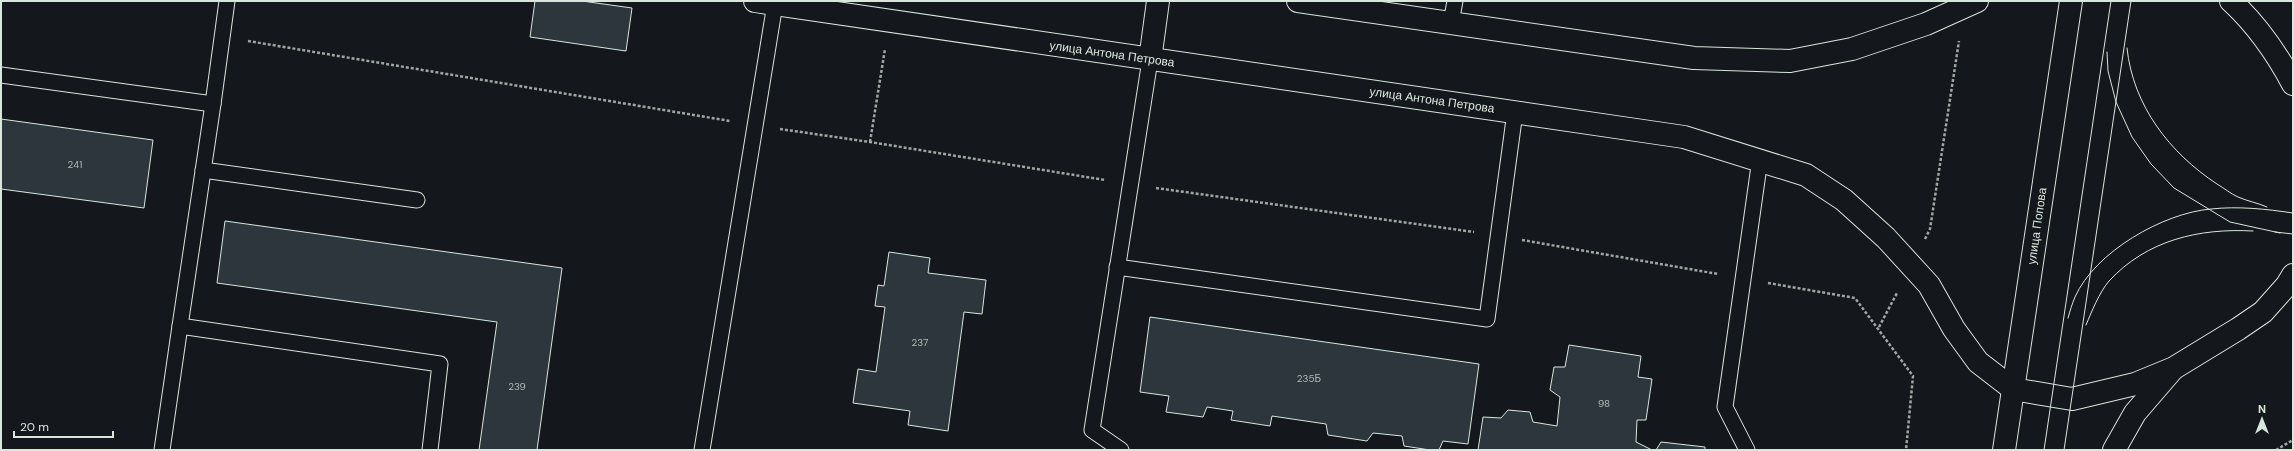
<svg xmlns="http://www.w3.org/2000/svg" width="2294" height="451" font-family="'DM Sans',sans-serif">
  <rect width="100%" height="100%" fill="#14181c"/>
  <g fill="#2c363c" stroke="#d8e6dc">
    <path d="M535,1H582L632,8L626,51L530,37Z"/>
    <path d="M1,119L153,140L144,208L1,189Z"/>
    <path d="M225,221L562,268L537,450H479L497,322L217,283Z"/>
    <path d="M889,252L930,258L928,273L986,280L982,314L964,312L948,431L908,425L910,411L853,403L858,369L876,372L885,307L875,306L878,285L884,286Z"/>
    <path d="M1150,317L1479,364L1468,444L1443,441L1439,450H1430L1404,446L1402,436L1373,433L1367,441L1328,435L1326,424L1272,416L1270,426L1231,420L1233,411L1207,407L1203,417L1166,412L1169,396L1140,392Z"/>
    <path d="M1569,345L1641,356L1638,377L1652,379L1646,420H1637L1636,442L1652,450H1478L1483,417L1501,418L1508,410L1530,412L1533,422L1557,426L1560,397L1550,390L1554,367H1565Z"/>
    <path d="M1661,442L1705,447V450H1656Z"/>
  </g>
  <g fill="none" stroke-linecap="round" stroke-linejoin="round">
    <defs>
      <g id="lane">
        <path d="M1451,23L1455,1"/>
        <path d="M1,75L213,104L227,1"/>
        <path d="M213,104L180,326L440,364L430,450"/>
        <path d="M203,170L417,200"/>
        <path d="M1117,267L1487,319L1515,112"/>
        <path d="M162,450L180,326"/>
        <path d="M702,450L775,4"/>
        <path d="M1121,450L1092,430L1150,60"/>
        <path d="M1747,450L1725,407L1760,159"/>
      </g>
      <g id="secondary">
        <path d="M755,1L1684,137L1806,175L1844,200L1886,238L1929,285L1954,329L1978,362L2013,389L2072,399L2135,384L2174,368L2238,329L2263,312L2287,285L2293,275"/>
        <path d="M1298,1L1694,58L1790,61L1852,49L1926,24L1977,1"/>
        <path d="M2231,1C2256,24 2277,54 2293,84"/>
        <path d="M1150,60L1158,1"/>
        <path d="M2004,450L2071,1"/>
        <path d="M2114,450L2135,413L2172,370"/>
      </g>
    </defs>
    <use href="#lane" stroke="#d8e6dc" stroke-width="17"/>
    <use href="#secondary" stroke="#d8e6dc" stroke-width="24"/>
    <g stroke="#9da8a2" stroke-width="2.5" stroke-dasharray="3 2" stroke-linecap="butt">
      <path d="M248,41L730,121"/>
      <path d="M780,129L870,142L1105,180"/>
      <path d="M870,142L885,49"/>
      <path d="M1156,188L1474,232"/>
      <path d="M1925,239L1930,229L1959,41"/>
      <path d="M1522,240L1718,274"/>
      <path d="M1768,283L1855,298L1913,376L1906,450"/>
      <path d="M1879,327L1897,293"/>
      <path d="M2276,450L2293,440"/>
    </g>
    <use href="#lane" stroke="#14181c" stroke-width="15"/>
    <use href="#secondary" stroke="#14181c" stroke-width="22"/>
    <g stroke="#d8e6dc" stroke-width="1">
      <path d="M2127,48C2133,106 2170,153 2217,184C2224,188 2231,194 2238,197C2247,201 2258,203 2267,207"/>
      <path d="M2107,52L2108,71L2116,102L2132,137L2151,164L2174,188L2230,222L2280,233"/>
      <path d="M2275,232L2293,234"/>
      <path d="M2068,318C2070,311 2072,304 2075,297C2095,252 2163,213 2211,209C2238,206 2266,209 2293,213"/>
      <path d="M2086,325C2092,311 2099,293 2109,281C2147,240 2199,228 2253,231"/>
      <path d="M2044,450L2111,1"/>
      <path d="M2064,450L2131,1"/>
    </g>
  </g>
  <g text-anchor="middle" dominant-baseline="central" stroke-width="3" stroke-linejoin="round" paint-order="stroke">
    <g font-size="10" fill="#adbab4">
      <text x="75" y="164">241</text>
      <text x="920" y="342">237</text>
      <text x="1309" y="378">235Б</text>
      <text x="517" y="386">239</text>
      <text x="1604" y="403">98</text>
    </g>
    <g font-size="12" fill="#d8e6dc" stroke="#14181c">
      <text transform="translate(1112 54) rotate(8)">улица Антона Петрова</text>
      <text transform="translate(1432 100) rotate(8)">улица Антона Петрова</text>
      <text transform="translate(2037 226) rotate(-82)">улица Попова</text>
    </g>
  </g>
  <rect width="2294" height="451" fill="none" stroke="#d8e6dc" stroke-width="4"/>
  <g transform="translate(2262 419)" stroke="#14181c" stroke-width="3" paint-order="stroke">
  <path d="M0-3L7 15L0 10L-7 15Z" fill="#d8e6dc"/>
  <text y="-6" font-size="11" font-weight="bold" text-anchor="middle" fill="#d8e6dc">N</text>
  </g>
  <path d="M14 431v6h99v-6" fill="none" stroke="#d8e6dc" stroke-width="2"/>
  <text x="20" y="431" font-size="12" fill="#d8e6dc" stroke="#14181c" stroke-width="3" paint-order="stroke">20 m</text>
</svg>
